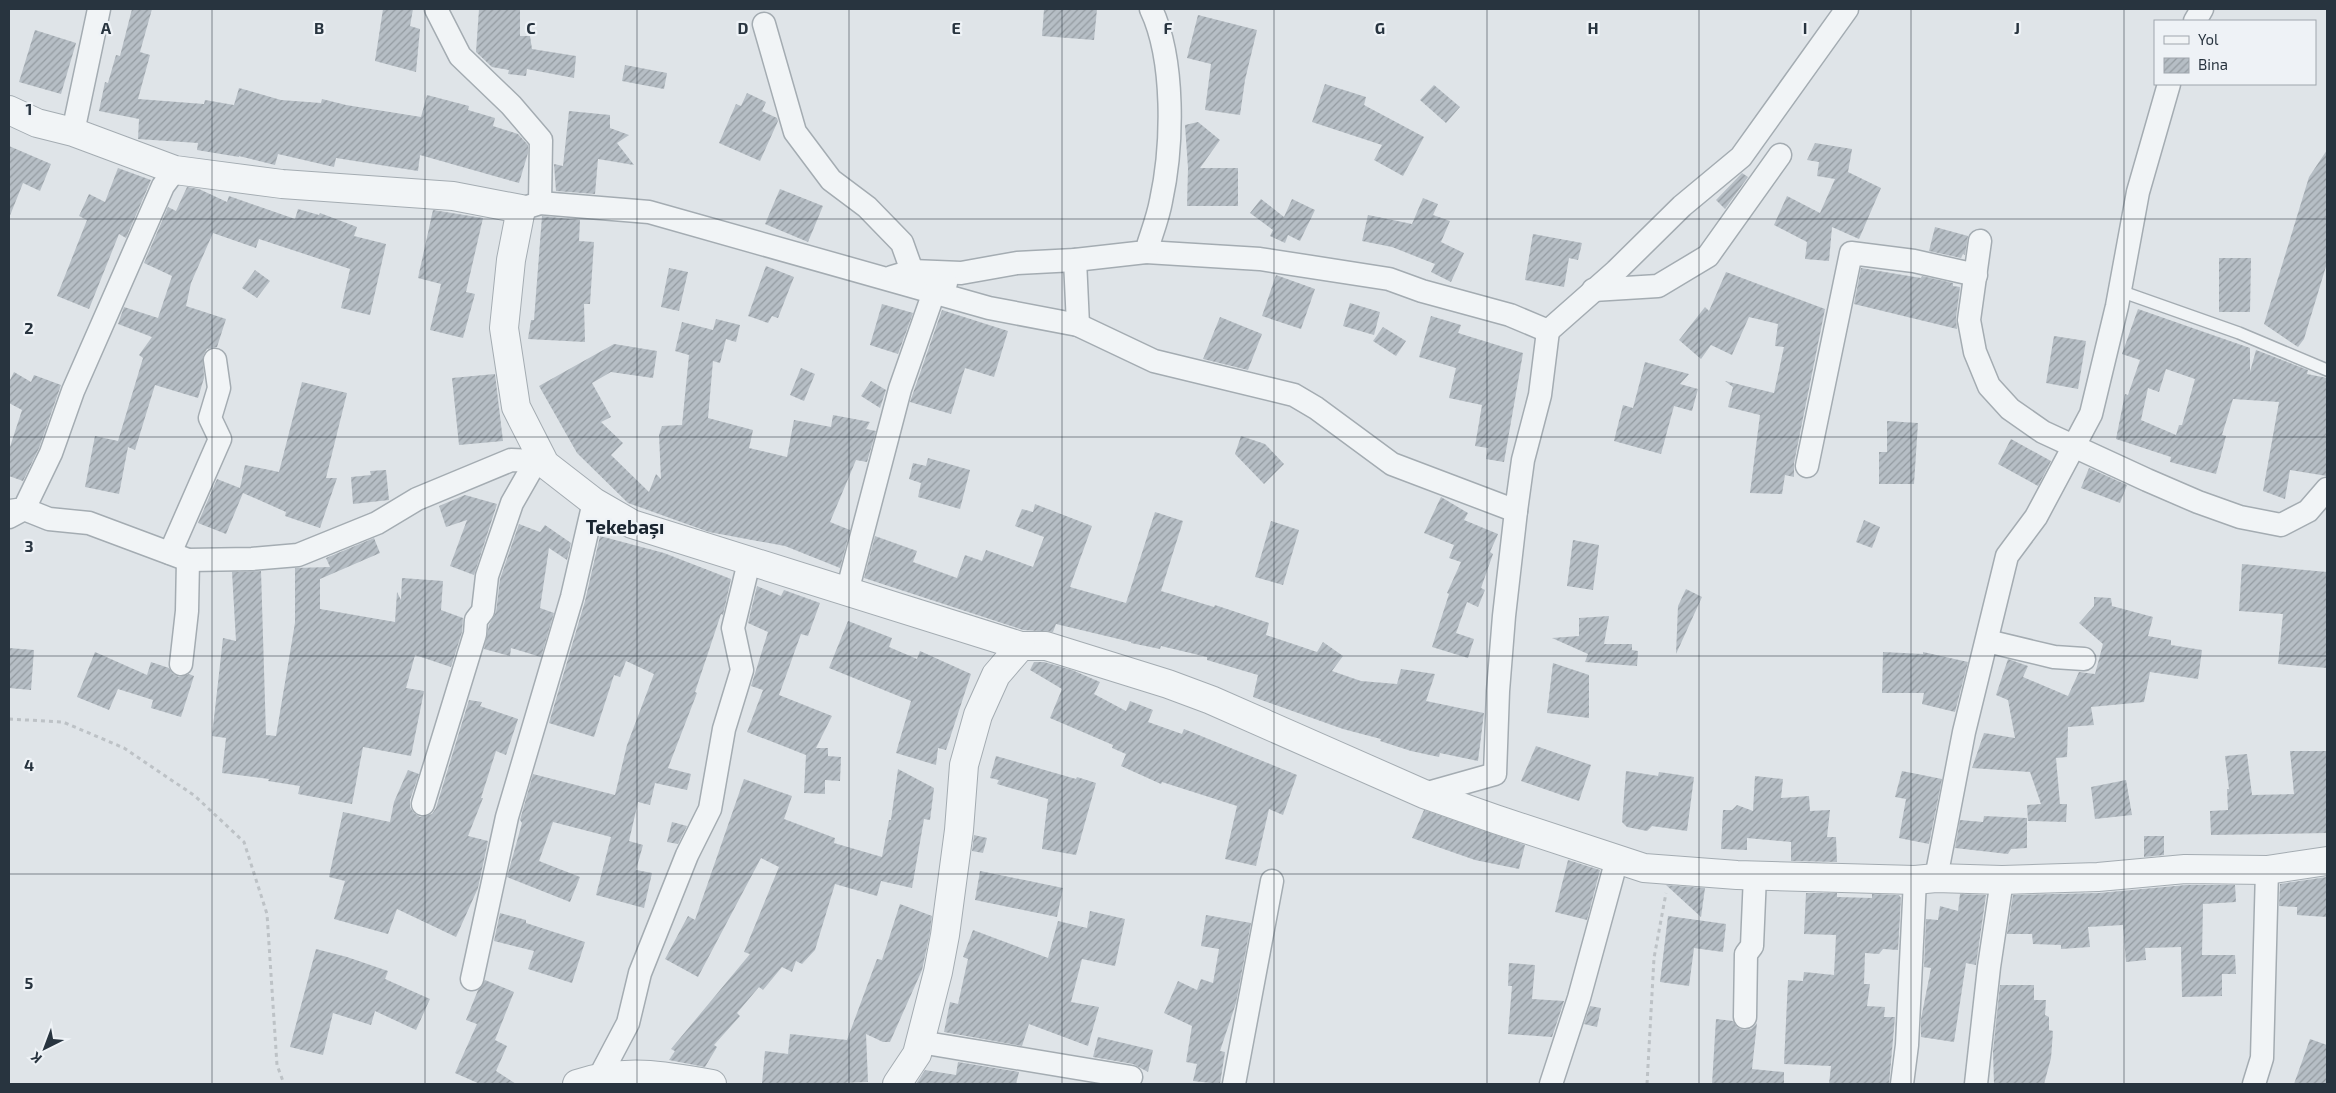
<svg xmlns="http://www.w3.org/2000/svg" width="2336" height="1093" font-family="'Exo 2',sans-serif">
  <defs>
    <pattern id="building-hatch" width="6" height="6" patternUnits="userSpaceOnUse" patternTransform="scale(1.25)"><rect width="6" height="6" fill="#b6bec5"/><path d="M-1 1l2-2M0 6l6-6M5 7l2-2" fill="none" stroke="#949ba1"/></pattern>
  </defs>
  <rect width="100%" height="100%" fill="#dfe4e8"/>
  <g fill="url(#building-hatch)" fill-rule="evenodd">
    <path d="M132,9H152L140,52L150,55L138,99L204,104L205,100L234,105L239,88L281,100L321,103L322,99L346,105L421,117L427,95L469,106L468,110L495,118L493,126L518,134L528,145V153L519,183L420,155L418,171L336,158L334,167L278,154L275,165L239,156V157L197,150L198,143L138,139L139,119L99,111L105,82L108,83L116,55L120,56Z"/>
    <path d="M383,9H413L410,26L420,29L416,72L375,61Z"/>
    <path d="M479,9H520V36H530L532,49L576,56L574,78L527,69L526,76L508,74L509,70L492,67L476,52Z"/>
    <path d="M1044,9H1097L1094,40L1042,36Z"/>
    <path d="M1198,15L1257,30L1245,80L1240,115L1205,110L1211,64L1187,58Z"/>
    <path d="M35,30L76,43L61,94L19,82Z"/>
    <path d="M625,65L667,73L664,89L622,81Z"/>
    <path d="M1325,84L1366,97L1364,105L1424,137L1403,176L1374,160L1382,145L1312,122Z"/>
    <path d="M1434,85L1460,107L1446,123L1420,100Z"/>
    <path d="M747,93L766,102L762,111L777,118L778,121L760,161L719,143L736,104L741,106Z"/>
    <path d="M569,111L610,115V128L629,135L617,143L634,165L598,159L595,194L556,191L554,164L563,166Z"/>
    <path d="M1198,122L1220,140L1200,168H1238V206H1187L1188,168L1185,125Z"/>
    <path d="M1815,143L1852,149L1848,172L1881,188L1859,239L1832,227L1829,261L1805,259L1807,242L1774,225L1787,196L1820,213L1835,179L1817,176L1819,162L1807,160Z"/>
    <path d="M9,146L51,164L40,191L23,183L9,218Z"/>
    <path d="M2327,150V263L2304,339L2298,347L2264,324L2309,177Z"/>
    <path d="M118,168L151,180L126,238L119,234L89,309L57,296L87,220L79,216L89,194L105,202Z"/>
    <path d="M1742,173L1748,177L1725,209L1716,200Z"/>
    <path d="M187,187L199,189L227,202L229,196L295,219L298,209L319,215L320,213L357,227L354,236L386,244L370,315L341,308L350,269L259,239L256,248L213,233L191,283L186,306L226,319L217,347L207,349L203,356L204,378L198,398L155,385L135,450L128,447L119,494L85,487L95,436L118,441L143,358L139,355L152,337L118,324L124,307L158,318L172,276L144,263L168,207L176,211Z"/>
    <path d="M780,189L823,206L808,242L765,224Z"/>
    <path d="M1423,198L1438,204L1433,215L1450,221L1441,242L1464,253L1451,282L1431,272L1435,264L1392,247L1362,241L1368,215L1412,224Z"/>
    <path d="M1261,199L1284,217L1292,199L1315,210L1300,241L1288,235L1285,243L1270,236L1273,230L1250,213Z"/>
    <path d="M433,210L483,218L466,292L475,294L463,338L430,330L441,284L418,278Z"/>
    <path d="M542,216L580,220L579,241L594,242L590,304H584L585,342L528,339L531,320H534Z"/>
    <path d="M1935,227L1968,236L1965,255L1963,254L1961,258L1929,251Z"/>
    <path d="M1533,234L1582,243L1578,260L1569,258L1564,287L1525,280Z"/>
    <path d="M2219,258H2251L2250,312H2219Z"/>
    <path d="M766,266L794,277L778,318L772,316L768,323L748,316Z"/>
    <path d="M669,268L688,272L679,311L661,307Z"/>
    <path d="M1861,268L1921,278L1922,276L1953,283V286L1960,287L1956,318L1957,329L1854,304Z"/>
    <path d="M255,270L270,281L257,298L242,288Z"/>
    <path d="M1726,272L1825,309L1794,463V477L1785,475L1782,494L1750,493L1760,415L1728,407L1733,387L1725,381L1774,393L1784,347L1775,346L1778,324L1749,317L1732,355L1711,345L1701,359L1679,340L1705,307L1709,311Z"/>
    <path d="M1276,275L1315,289L1301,329L1262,316Z"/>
    <path d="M1350,303L1380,312L1374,335L1343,326Z"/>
    <path d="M882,304L913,313L898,354L870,345Z"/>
    <path d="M2138,309L2250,348V372L2256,350L2308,370L2307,374L2327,378V476L2290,470L2285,499L2263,491L2279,402L2233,399L2222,435L2226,436L2216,474L2170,462L2171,457L2116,439L2125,394L2128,395L2140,360L2122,354ZM2166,369L2195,379L2182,425H2179L2176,435L2141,420L2148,388L2159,392Z"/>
    <path d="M942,310L1008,331L994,377L965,368L951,414L910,402Z"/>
    <path d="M1431,316L1461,325L1458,333L1523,353L1504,462L1486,459L1488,448L1475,446L1482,405L1449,398L1456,368L1419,357Z"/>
    <path d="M1220,317L1262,334L1248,370L1203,359Z"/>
    <path d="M716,319L740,325L736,342L726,339L720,363L713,361L708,418L753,430L749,448L787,457L794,420L831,427L833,415L870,422L866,429L876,431L867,462L856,460L830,522L850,530L840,568L785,546L709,532L628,503L577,453L539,386L614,344L657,351L653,378L611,372L592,383L611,417L601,422L623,443L611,455L649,492L656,474L661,479L659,435L662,426L682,425L689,355L675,351L682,322L713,330Z"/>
    <path d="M1383,327L1406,341L1396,356L1373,341Z"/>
    <path d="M2054,336L2086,341L2078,389L2046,383Z"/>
    <path d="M1645,362L1689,374L1680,384L1698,389L1692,411L1674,406L1661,454L1614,441L1623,405L1633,408Z"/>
    <path d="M801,368L815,374L804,401L790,395Z"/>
    <path d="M14,372L31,382L34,375L61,385L39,448L23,481L9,476V450L22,410L9,403V382Z"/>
    <path d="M495,374L503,441L459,445L452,378Z"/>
    <path d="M871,381L886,390L880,408L861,396Z"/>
    <path d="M302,382L347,393L326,478H337L320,528L285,516L286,512L243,493L226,534L198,523L217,479L240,488L245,465L279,472Z"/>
    <path d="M1887,421L1918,423L1914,484H1879V452H1887Z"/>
    <path d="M1241,436L1265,444L1284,464L1264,484L1235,454Z"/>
    <path d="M2011,439L2051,461L2038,486L1998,464Z"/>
    <path d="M928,458L970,470L960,509L918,497L921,483L909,479L913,463L926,466Z"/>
    <path d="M2089,468L2127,485L2120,503L2081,488Z"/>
    <path d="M386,470L389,500L353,504L351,477L371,475L370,471Z"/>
    <path d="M465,495L497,504L474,575L450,566L467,520L446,527L439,506Z"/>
    <path d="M1441,497L1468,513L1464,520L1498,534L1490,552L1493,554L1481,588L1485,590L1478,607L1467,602L1456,633L1474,639L1468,658L1432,647L1449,594L1447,593L1461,562L1449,558L1454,545L1424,533Z"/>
    <path d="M1035,504L1092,526L1070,587L1126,603L1155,512L1183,521L1161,591L1214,607L1215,605L1269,623L1266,635L1317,652L1323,642L1343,656L1332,671L1361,681L1397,684L1401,669L1435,674L1426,701L1484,713L1478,761L1440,753L1439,757L1411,751L1380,741L1381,739L1343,729L1253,697L1258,675L1207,660V657L1161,646L1160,649L1131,643V642L1056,624L1053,632L1023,630L864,578L875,536L917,551L913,562L957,578L965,555L982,561L986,550L1033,567L1044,537L1015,526L1022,509L1033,512Z"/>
    <path d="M1864,520L1880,527L1872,548L1856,542Z"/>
    <path d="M1271,521L1299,530L1283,585L1255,577Z"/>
    <path d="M519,524L540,532L545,525L571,543L567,560L549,548L540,608L554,613L541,657L511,648L510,656L484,649L489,625L496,612L500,579Z"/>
    <path d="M600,536L664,553L731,579L723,615L721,614L695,692L697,693L668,768L691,774L687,790L655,783L650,805L638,802L629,841L643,845L636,870L652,873L644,908L596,895L611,837L553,822L539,861L580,877L570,902L507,877L522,823L520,820L533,774L615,795L627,745L654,674L626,661L620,677L614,675L594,737L549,723L585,601Z"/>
    <path d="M374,538L380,553L320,579V609L395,622L397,592L401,600L402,578L443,581L441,610L463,618L462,632L451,667L415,655L406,688L424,691L411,756L363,747L352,804L298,794L300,786L268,781L269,779L222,773L226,738L212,736L223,638L236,641L232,572L261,571L266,735L276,736L295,623V568L330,567L326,558Z"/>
    <path d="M1573,540L1599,545L1593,590L1567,586Z"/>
    <path d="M2242,564L2327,572V668L2278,664L2283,614L2239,611Z"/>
    <path d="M757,586L781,596L784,590L820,603L808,636L801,634L779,695L832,716L816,748H828V756L841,757L840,781L825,780V794L804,793L806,755L747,732L763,690L751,686L768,632L748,623Z"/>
    <path d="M1686,589L1702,597L1676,654L1678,606Z"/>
    <path d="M2094,597L2111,598L2112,606L2153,617L2148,636L2171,640V645L2202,650L2198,679L2150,672L2144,702L2091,707L2094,725L2068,727L2067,757L2056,758L2060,804H2067L2066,822L2028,821L2027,805L2041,804L2030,772L1972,768L1984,733L2015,738L2008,700L1996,695L2008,659L2028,666L2023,677L2068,696L2079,672L2095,674L2103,644L2079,623L2094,606Z"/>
    <path d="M1609,616L1604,644H1632V650L1638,651L1637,666L1585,662L1588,654L1552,638L1579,636V618Z"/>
    <path d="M848,621L892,638L889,647L917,659L920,651L971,674L946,750L938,748L936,765L896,753L911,701L829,668Z"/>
    <path d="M9,648L34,650L31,690L9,688Z"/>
    <path d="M95,652L147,675L151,662L169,668L173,674L179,677L189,674L194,676L181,717L151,708L153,700L118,689L109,710L77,697Z"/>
    <path d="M1883,652L1923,654V652L1968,662L1955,712L1922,704L1924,693H1882Z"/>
    <path d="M1034,662H1044L1072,670L1100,682L1094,694L1126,711L1130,701L1153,710L1148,722L1182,734L1184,729L1297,775L1283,815L1269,809L1256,866L1225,859L1237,806L1162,782L1161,784L1121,766L1126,754L1112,748L1113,745L1050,718L1062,689L1030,670Z"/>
    <path d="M1553,663L1589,675V718L1547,713Z"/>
    <path d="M469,700L482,702L480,706L518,719L506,755L496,751L481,798H483L468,836L488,841L478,888L456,937L397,909L388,934L334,919L345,881L329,877L343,812L390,822L394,802L408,770L419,774L410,800V807L414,813L420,817L432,814L436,808Z"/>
    <path d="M1536,746L1591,765L1579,801L1521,781Z"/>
    <path d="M2290,751H2327V833L2211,835L2210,811L2228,810L2227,789H2229L2225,756L2247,754L2252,795L2294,794Z"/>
    <path d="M996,756L1076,779L1077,777L1096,783L1076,855L1042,849L1048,799L997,784L999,780L990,778Z"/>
    <path d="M898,769L934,788L930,820L924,819L912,888L881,881L877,896L835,884L815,950L802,964L796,961L792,972L782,967L763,990L759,987L737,1013L740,1016L714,1045L717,1047L705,1067L669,1060L675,1051L671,1049L750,954L744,952L779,867L761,858L698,977L665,959L688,916L695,920L744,779L792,796L784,819L835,838L834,843L882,857L889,820H891Z"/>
    <path d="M1626,771L1658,776L1659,772L1694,777L1687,831L1652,826L1647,831L1627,827L1622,822Z"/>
    <path d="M1902,771L1942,779L1929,844L1899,838L1906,799L1895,797Z"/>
    <path d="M1755,776L1783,779L1781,798L1809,796L1810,811L1830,810L1827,837H1836L1837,862L1791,861V842L1747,838V850L1721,849L1723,810H1732L1737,805L1753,811Z"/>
    <path d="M2126,780L2132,815L2095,819L2091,787Z"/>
    <path d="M1424,810L1525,845L1519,869L1475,860L1412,838Z"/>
    <path d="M1984,816L2027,818V848L2011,849L2008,854L1955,848L1960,820L1983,822Z"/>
    <path d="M672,822L687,826L678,844L667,842Z"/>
    <path d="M974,835L987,838L983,853L972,851Z"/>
    <path d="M2144,836H2164V855L2144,857Z"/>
    <path d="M1568,860L1600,870L1587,920L1555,912Z"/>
    <path d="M980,871L1063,888L1057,917L975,900Z"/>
    <path d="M2327,877V917L2297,915V907L2279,906L2280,884Z"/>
    <path d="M1666,885L1705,888L1701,917Z"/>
    <path d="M2186,885H2235L2236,902L2203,904L2202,955H2235L2236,974H2222V996L2182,997L2181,947L2145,948L2146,960L2126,962L2123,925L2088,927L2090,947L2061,949V945L2033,944L2032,934H2007L2013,895L2099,893Z"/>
    <path d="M1806,893H1837V897L1872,898V894L1899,895L1901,898L1898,950L1883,949L1879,954L1865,953L1864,984H1870L1867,1006L1885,1007L1884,1017H1895L1889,1084H1829L1831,1066L1784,1064L1788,980L1803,981L1804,972L1834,975L1836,935L1804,934Z"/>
    <path d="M1960,894L1986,895L1976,965L1966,963L1954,1042L1921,1037V1019L1931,968L1924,967L1926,919L1938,920L1940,906L1958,911Z"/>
    <path d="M900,904L932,916L930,933L922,970L890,1042H883L866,1034L868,1082L818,1084L762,1083L765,1051L788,1054L790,1034L847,1040L877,959L882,960Z"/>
    <path d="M1090,911L1125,919L1115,966L1082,959L1071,1002L1099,1007L1088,1046L1029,1024L1022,1046L944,1032L950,1002L958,1004L968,959L963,957L973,930L1048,958L1058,921L1087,928Z"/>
    <path d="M500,913L526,920V923L585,942L572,983L528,969L534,951L494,941Z"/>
    <path d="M1206,915L1251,923L1236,1003L1220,1051L1225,1052L1220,1084L1193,1081L1197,1064L1186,1062L1192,1026L1164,1013L1178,981L1197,990L1201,979L1213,983L1219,949L1201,946Z"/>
    <path d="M1668,916L1726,924L1723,952L1694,948L1689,986L1660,982Z"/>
    <path d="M316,949L347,957L388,971L385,979L430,999L416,1030L375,1011L371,1025L333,1013L323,1055L290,1047Z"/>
    <path d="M1509,963L1535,965L1532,999L1564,1001L1552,1037L1508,1034L1512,986H1508Z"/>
    <path d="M485,980L514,992L495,1040L507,1046L496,1071L516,1084H480L455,1073L477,1024L466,1020L478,990Z"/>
    <path d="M2000,985H2034V1000H2046L2045,1015L2049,1017V1030L2053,1031L2051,1058L2044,1084H1994L1993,1051Z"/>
    <path d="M1590,1006L1601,1008L1597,1027L1584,1024Z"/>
    <path d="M1716,1019L1733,1021L1738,1028L1744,1030L1751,1029L1757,1023L1752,1069L1784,1072V1084H1712Z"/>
    <path d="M1098,1037L1153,1050L1148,1072L1133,1064L1093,1057Z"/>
    <path d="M2310,1039L2327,1045V1084H2294Z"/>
    <path d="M958,1062L1019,1072L1016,1084H916L925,1070L956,1075Z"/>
  </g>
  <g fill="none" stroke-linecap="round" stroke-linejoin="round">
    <defs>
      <path id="service" d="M2120,291L2239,333L2327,370"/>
      <g id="minor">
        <path d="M436,9L460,56L511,105L541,140L540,203"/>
        <path d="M2195,21L2202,9"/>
        <path d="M764,24L795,132L831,180L867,207L902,243L912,271"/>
        <path d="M73,132L99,9"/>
        <path d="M521,209L540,203L649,212L989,308L1078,325L1154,361L1294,395L1316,408L1392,464L1516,511"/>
        <path d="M1980,241L1969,320L1975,352L1989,386L2010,409L2043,432L2147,480L2198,502L2240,517L2281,525L2308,511L2327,489"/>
        <path d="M1146,252L1260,259L1389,279L1422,291L1510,315L1548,331L1616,271L1682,206L1741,157L1847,9"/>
        <path d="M1075,260L1078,325"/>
        <path d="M892,277L912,271L961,273L1017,263L1075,260L1146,252C1151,235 1158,218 1161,201C1173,146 1175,60 1151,9"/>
        <path d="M1593,290L1658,286L1708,256L1780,155"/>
        <path d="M1807,466L1851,253L1914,261L1976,275"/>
        <path d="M10,511L24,509L51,453L73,391L163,186L175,170"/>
        <path d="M9,517L24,509L49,519L89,523L188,560L252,559L298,555L377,523L417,499L511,460L536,461L545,464"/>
        <path d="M170,553L220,439L210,418L219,388L215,360"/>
        <path d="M847,592L900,389L934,292L946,283"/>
        <path d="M1987,641L2054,657L2084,659"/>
        <path d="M181,664L187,611L188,560"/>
        <path d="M1424,794L1495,774L1498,691L1504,616L1516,511L1523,460L1540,395L1548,331"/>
        <path d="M423,804L475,634L476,620L483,611L487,576L512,503L536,461"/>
        <path d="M1936,878L1964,732L2007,556L2036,517L2091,414L2117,306L2138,192L2169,84"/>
        <path d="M472,979L507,817L572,597L594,502"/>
        <path d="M1745,1017L1746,954L1752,946L1755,875"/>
        <path d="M920,1042L1131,1077"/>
        <path d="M600,1076L628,1023L640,973L687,855L710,809L724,729L742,670L733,628L749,562"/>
        <path d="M1234,1084L1272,881"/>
        <path d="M1551,1084L1579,998L1617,859"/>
        <path d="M1902,1084L1907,1045L1915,880"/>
        <path d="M1976,1084L1989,967L2002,880"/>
        <path d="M2254,1084L2262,1058L2267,870"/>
      </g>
      <g id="tertiary">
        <path d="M9,110L37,123L73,132L175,170L282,184L453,196L521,209L511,260L504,328L516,407L545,464L594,502L632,524L1021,646H1046L1168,684L1211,700L1424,794L1495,819L1644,868L1737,875L1915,880L1936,878L2002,880L2098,877L2185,869L2267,870L2327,861"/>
        <path d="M577,1084C623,1068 664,1075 712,1084"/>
        <path d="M897,1084L917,1054L938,972L945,935L959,830L964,765L978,715L996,675L1021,646"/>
      </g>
    </defs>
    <use href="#service" stroke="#a4acb2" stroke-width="14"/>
    <use href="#minor" stroke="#a4acb2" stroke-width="25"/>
    <use href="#tertiary" stroke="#a4acb2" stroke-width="30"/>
    <g stroke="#bdc2c6" stroke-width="3" stroke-dasharray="4 4" stroke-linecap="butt">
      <path d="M9,719L63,722L124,748L195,796L244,842L267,914L277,1065L284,1084"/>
      <path d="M1647,1084L1654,958L1666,893"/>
    </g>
    <use href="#service" stroke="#f1f4f6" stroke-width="11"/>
    <use href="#minor" stroke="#f1f4f6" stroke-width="22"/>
    <use href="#tertiary" stroke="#f1f4f6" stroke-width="28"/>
  </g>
  <path fill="none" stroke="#28343f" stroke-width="1" stroke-opacity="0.55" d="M212,9V1084M425,9V1084M637,9V1084M849,9V1084M1062,9V1084M1274,9V1084M1487,9V1084M1699,9V1084M1911,9V1084M2124,9V1084M9,219H2327M9,437H2327M9,656H2327M9,874H2327"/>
  <g text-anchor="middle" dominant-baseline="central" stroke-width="4.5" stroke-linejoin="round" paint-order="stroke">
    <g font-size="19" font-weight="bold" fill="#1a2530" stroke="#eef2f6">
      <text x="625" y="526">Tekebaşı</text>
    </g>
  </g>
  <g font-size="16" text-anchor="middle" font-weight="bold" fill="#28343f" stroke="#eef2f6" stroke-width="4.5" stroke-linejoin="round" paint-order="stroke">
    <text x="106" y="34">A</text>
    <text x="319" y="34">B</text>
    <text x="531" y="34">C</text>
    <text x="743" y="34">D</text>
    <text x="956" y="34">E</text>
    <text x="1168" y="34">F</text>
    <text x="1380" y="34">G</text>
    <text x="1593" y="34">H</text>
    <text x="1805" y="34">I</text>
    <text x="2017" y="34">J</text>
    <text x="29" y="115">1</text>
    <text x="29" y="334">2</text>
    <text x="29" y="552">3</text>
    <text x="29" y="771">4</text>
    <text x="29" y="989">5</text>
  </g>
  <rect width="2336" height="1093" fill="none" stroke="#28343f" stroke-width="20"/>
  <rect x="2154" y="20" width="162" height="65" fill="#eef2f6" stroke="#9fa6ad"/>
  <rect x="2164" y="36" width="25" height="8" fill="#f1f4f6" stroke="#9fa6ad"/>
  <text x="2198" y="45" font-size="15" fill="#28343f">Yol</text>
  <rect x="2164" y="58" width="25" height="15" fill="url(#building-hatch)" stroke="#9fa6ad"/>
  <text x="2198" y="70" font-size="15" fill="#28343f">Bina</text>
  <g transform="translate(45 1048) rotate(222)" stroke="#eef2f6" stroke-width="4" paint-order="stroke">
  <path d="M0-4L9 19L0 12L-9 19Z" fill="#28343f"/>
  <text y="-8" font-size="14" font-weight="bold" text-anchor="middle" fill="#28343f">K</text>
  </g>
</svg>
